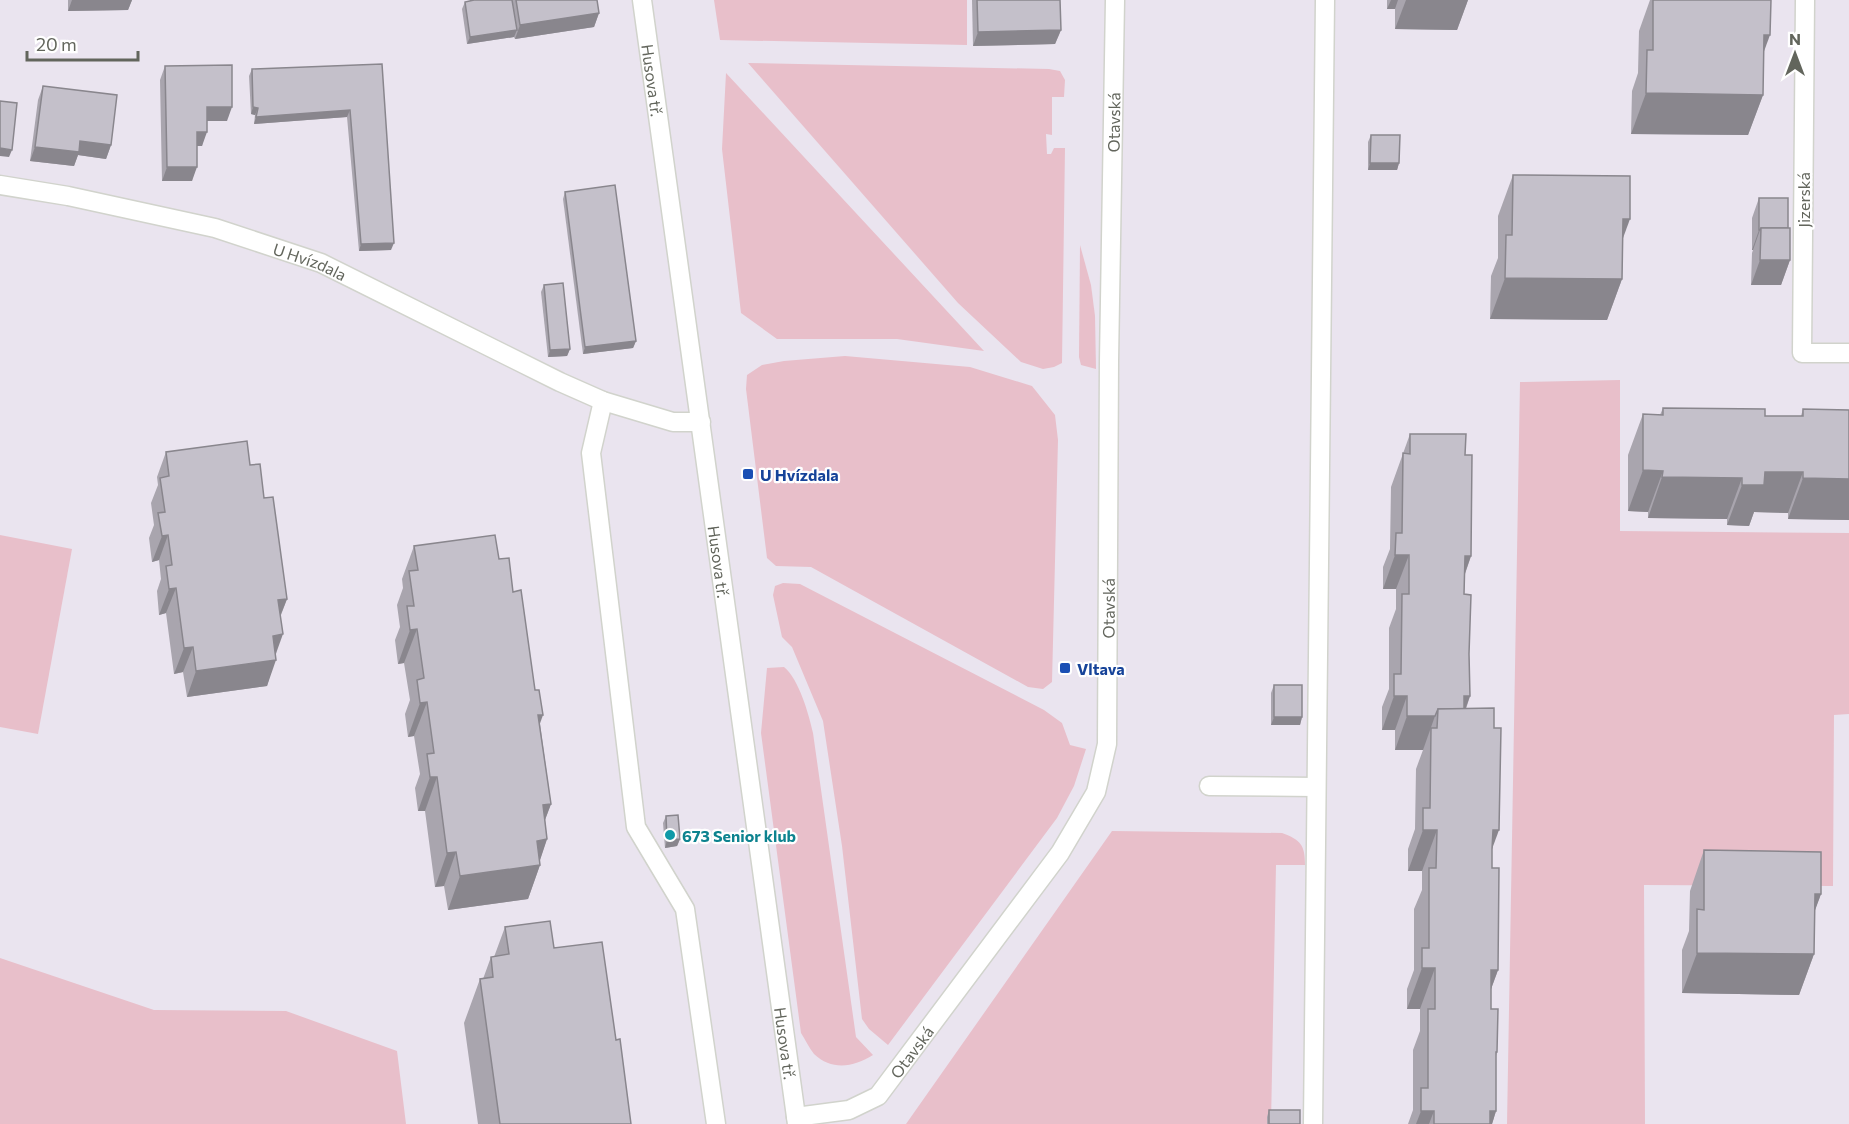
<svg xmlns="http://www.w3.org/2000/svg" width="1849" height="1124" font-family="Commissioner,sans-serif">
  <rect width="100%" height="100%" fill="#eae4ef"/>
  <g fill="#e8bfca">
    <path d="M714,0H967V45L720,40Z"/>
    <path d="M748,63L1049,69L1060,71L1065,80L1064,97H1052V135L1046,134L1047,154H1051L1054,148H1065L1062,363L1054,367L1043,369L1021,362L958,303Z"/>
    <path d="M726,73L984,351L897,339H777L741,313L722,149Z"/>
    <path d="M1080,245L1091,285L1095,316L1096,369L1081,365L1079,357Z"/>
    <path d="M845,356L970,367L1032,386L1055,415L1058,440L1052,682L1043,689L1028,687L811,567L776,566L767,558L746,389L747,375L762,365L784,361Z"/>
    <path d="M1620,380V531L1849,533V714L1834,715L1833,886L1644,885L1645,1124H1507L1520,382Z"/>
    <path d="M0,535L72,549L38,734L0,727Z"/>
    <path d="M783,583L800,584L1044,710L1062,723L1070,745L1086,749L1074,786L1057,818L888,1045L869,1029L862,1019L842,846L823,721L792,647L782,637L773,595L775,586Z"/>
    <path d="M784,667C799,679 809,715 813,733L856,1037L873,1055C854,1067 832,1071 814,1054C809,1048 805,1039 801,1033L761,733L767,668Z"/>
    <path d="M1112,831L1282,833C1301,840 1305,845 1305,865H1276L1271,1124H906Z"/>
    <path d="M0,958L154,1010L286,1011L397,1051L406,1124H0Z"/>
  </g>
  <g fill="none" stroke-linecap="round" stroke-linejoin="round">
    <defs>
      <g id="minor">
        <path id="s1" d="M642,0L797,1124"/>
        <path d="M1805,0L1802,353H1849"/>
        <path id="s2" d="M0,185L68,196L215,228L321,263L560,382L603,401L673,422H701"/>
        <path d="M603,401L591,453L636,827L685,909L716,1124"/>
        <path d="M1209,786L1316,787"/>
        <path id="s3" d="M796,1117L849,1110L878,1096L1060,853L1096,792L1107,744L1109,361L1115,0"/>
        <path d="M1313,1124L1325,0"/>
      </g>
    </defs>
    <use href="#minor" stroke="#d1d3cc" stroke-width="21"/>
    <use href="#minor" stroke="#fff" stroke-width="18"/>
  </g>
  <g fill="#a9a5ae">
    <path d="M68,0H132L128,10L68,11Z"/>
    <path d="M474,0H597L599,13L594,27L515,39L514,37L467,44L462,9L465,2Z"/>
    <path d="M972,0H1060L1061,30L1055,44L973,46Z"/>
    <path d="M1387,0H1468L1457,30L1395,29V9H1387Z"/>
    <path d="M1650,0H1771L1763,53V95L1748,135L1631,134L1632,91L1638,73L1639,31Z"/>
    <path d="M382,64L391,250L359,251L347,117L254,124L255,115L251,114L249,76L252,69Z"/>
    <path d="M165,66L227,121H207L202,146H197L192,181H162L160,80Z"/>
    <path d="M43,86L111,145L106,159L78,155L74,166L30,161L38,100Z"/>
    <path d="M1371,135L1399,163L1397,170H1368V142Z"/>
    <path d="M1513,175L1623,239L1622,279L1607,320L1490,319L1491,276L1498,258V216Z"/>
    <path d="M565,192L636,341L633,348L583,354L563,199Z"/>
    <path d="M1759,198L1788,228L1790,260L1781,285H1751L1752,253L1753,250H1752V218Z"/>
    <path d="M544,285L570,349L567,356L548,357L541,292Z"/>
    <path d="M1663,408L1765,416H1801L1803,409L1849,410V520L1788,519V513L1754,512L1749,526L1727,525V519L1648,518V512L1628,511V455L1643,414L1660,415Z"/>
    <path d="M1410,434L1465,455L1471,556L1465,574L1464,594L1469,654L1470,696L1466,709L1492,849V868L1498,970L1491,989V1009L1497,1052L1496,1056V1111L1492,1124H1408L1413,1110V1050L1420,1031V1009H1407V989L1414,970V909L1422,890V871H1408V849L1415,829L1416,769L1423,750H1395V730H1382V707L1389,689V628L1396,609V589H1383V567L1390,549L1391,487Z"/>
    <path d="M166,452L250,465L264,498L287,599L281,615L276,654L267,686L187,697L183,672L174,674L166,613L159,615L157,591L161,579L159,560L152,562L149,538L154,525L151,503L158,485L157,477Z"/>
    <path d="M414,546L499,559L513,592L540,724L551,804L545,820L547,839L540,860V865L528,899L448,910L444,886L435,887L425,811H418L415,788L420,774L414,736L408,737L405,714L410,700L404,663L398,664L395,640L400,627L397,605L403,588L402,579Z"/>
    <path d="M1274,685L1302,717L1300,725H1271V693Z"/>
    <path d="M666,816L680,839L677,846L665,848L663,823Z"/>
    <path d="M1704,850L1821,894L1814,912V954L1799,995L1682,993V950L1689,931L1690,891Z"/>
    <path d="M505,927L554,948L616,1040L631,1124H478L464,1023L480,979H483L491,957H494Z"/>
    <path d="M1269,1110L1300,1124H1267V1117Z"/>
  </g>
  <g fill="#89868d">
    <path d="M72,0H132L128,10L68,11Z"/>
    <path d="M1391,0H1398L1395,9H1387Z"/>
    <path d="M1406,0H1468L1457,30L1395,29Z"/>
    <path d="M599,13L594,27L515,39L520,25Z"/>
    <path d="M517,30L514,37L467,44L470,37Z"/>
    <path d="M1061,30L1055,44L973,46L978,32Z"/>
    <path d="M1764,35H1770L1755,76Z"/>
    <path d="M1646,93L1763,95L1748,135L1631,134Z"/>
    <path d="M207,107H232L227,121H202Z"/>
    <path d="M253,107L258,108L255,115L251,114Z"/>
    <path d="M350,110L347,117L254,124L256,117Z"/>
    <path d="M197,132H207L202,146H192Z"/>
    <path d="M80,141L111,145L106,159L78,155L74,166L30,161L35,147Z"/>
    <path d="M0,148L12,150L9,157L0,156Z"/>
    <path d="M1370,163H1399L1397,170H1368Z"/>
    <path d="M167,167H197L192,181H162Z"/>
    <path d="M1623,219H1630L1615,260Z"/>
    <path d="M1759,230H1760L1753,250H1752Z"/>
    <path d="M394,243L391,250L359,251L361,244Z"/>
    <path d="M1760,260H1790L1781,285H1751Z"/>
    <path d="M1505,278L1622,279L1607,320L1490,319Z"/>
    <path d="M636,341L633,348L583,354L585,347Z"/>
    <path d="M570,349L567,356L548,357L550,350Z"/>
    <path d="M1643,470L1663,471L1648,512L1628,511Z"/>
    <path d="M1765,472H1803L1788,513L1754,512L1749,526L1727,525L1742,485Z"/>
    <path d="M1662,477L1742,478L1727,519L1648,518Z"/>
    <path d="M1803,478L1849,479V520L1788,519Z"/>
    <path d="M168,535L159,560L152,562L162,536Z"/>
    <path d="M1395,555H1409L1396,589H1383Z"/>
    <path d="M1465,556H1471L1459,590Z"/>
    <path d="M176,588L166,613L159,615L169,589Z"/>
    <path d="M287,599L277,624L278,600Z"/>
    <path d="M417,629L404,663L398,664L410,630Z"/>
    <path d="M283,634L274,659L273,636Z"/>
    <path d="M193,647L183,672L174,674L184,648Z"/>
    <path d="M276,660L267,686L187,697L196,671Z"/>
    <path d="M1394,696H1407L1395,730H1382Z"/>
    <path d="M1464,696H1470L1451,749Z"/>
    <path d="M427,702L414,736L408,737L420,703Z"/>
    <path d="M538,715H543L531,749Z"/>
    <path d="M1407,716H1435L1423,750H1395Z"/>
    <path d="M1274,717H1302L1300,725H1271Z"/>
    <path d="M430,777H437L425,811H418Z"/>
    <path d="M551,804L538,838L543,805Z"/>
    <path d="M1423,830H1437L1422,871H1408Z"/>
    <path d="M1493,830H1499L1484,871Z"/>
    <path d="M547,839L538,866L540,865L528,899L448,910L460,876L537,841Z"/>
    <path d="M680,839L677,846L665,848L667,840Z"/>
    <path d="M456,852L444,886L435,887L447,853Z"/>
    <path d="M1815,894H1821L1806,935Z"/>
    <path d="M1697,953L1814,954L1799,995L1682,993Z"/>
    <path d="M1422,968H1435L1420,1009H1407Z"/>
    <path d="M1491,970H1498L1483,1011Z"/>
    <path d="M1421,1111H1434L1429,1124H1416Z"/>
    <path d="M1490,1111H1496L1492,1124H1485Z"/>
  </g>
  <g fill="#c4c0ca" stroke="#89868d" stroke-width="1.5">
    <path d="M474,0H512L517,30L470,37L465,2Z"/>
    <path d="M516,0H597L599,13L520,25Z"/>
    <path d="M977,0H1060L1061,30L978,32Z"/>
    <path d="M1653,0H1771L1770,35H1764L1763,95L1646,93L1647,50H1653Z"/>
    <path d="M382,64L394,243L361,244L350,110L256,117L258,108L253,107L252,69Z"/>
    <path d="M232,65V107H207V132H197V167H167L165,66Z"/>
    <path d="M43,86L117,95L111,145L80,141L79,152L35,147Z"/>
    <path d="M0,101L17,103L12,150L0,148Z"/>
    <path d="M1371,135H1400L1399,163H1370Z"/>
    <path d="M1513,175L1630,176V219H1623L1622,279L1505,278L1506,235H1512Z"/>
    <path d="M615,185L636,341L585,347L565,192Z"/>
    <path d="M1759,198H1788V228H1761L1760,230H1759Z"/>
    <path d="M1761,228H1790V260H1760Z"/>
    <path d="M563,283L570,349L550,350L544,285Z"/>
    <path d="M1663,408L1765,409V416H1803V409L1849,410V479L1803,478V472H1765L1764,485H1742V478L1662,477L1663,471L1643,470V414L1663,415Z"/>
    <path d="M1410,434H1466L1465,455H1472L1471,556H1465L1464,594L1471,595L1469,654L1470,696H1464V709H1438L1435,716H1407V696H1394V674H1401L1402,594H1409V555H1395L1396,533H1402L1403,453L1410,454Z"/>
    <path d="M247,441L250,465L260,464L264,498L273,497L287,599L278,600L283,634L273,636L276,660L196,671L193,647L184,648L176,588L169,589L166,566L172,565L168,535L162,536L158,513L165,512L160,478L169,476L166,452Z"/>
    <path d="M495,535L499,559L509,558L513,592L521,590L535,690H539L543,715H538L551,804L543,805L547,839L537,841L540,865L460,876L456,852L447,853L437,777H430L427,754L434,753L427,702L420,703L417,680L424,678L417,629L410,630L407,606H414L409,571L418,570L414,546Z"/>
    <rect x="1274" y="685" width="28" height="32"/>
    <path d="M1494,708V728H1501L1499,830H1493L1492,849V868H1499L1498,970H1491V1009H1498L1497,1052H1496V1111H1490V1124H1434V1111H1421V1088H1428V1009H1435V968H1422V948H1429V868H1436L1437,830H1423V808H1430L1431,728H1437L1438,709Z"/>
    <path d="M678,815L680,839L667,840L666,816Z"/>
    <path d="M1704,850L1821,852V894H1815L1814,954L1697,953V909L1704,910Z"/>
    <path d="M550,921L554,948L602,942L616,1040L620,1039L631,1124H500L480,979L493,977L491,957L509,954L505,927Z"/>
    <rect x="1269" y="1110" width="31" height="14"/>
  </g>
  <g fill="#1a4fb4" stroke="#fff" stroke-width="2">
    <rect x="742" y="468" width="12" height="12" rx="3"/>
    <rect x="1059" y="662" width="12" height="12" rx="3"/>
  </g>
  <circle fill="#0f9aa8" stroke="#fff" stroke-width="2" cx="670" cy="835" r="6"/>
  <g text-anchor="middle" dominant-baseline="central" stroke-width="4.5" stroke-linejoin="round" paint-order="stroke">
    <g font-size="16" fill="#62655c" stroke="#fff">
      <text stroke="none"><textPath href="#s1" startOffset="81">Husova tř.</textPath></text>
      <text stroke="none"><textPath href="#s3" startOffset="1131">Otavská</textPath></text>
      <text transform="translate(1803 200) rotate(-90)">Jizerská</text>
      <text stroke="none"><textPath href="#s2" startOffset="320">U Hvízdala</textPath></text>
      <text stroke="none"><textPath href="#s1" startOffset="567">Husova tř.</textPath></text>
      <text stroke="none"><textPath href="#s3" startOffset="645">Otavská</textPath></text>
      <text stroke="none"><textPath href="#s1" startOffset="1053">Husova tř.</textPath></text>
      <text stroke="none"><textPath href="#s3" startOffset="141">Otavská</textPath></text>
    </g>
    <g font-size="16" font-weight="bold" fill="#164399" stroke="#fff" text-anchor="start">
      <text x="760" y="474">U Hvízdala</text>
      <text x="1077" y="668">Vltava</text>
    </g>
    <g font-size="16" font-weight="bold" fill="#0d838f" stroke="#fff" text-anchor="start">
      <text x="682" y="835">673 Senior klub</text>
    </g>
  </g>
  <g transform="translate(1795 54)" stroke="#ffffff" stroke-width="4.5" paint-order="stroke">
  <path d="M0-4.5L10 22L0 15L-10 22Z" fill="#62655c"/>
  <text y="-9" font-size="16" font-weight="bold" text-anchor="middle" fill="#62655c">N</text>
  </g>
  <path d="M27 51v9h111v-9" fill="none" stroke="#62655c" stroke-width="3"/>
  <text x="36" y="51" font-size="18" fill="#62655c" stroke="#ffffff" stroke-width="4.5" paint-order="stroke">20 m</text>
</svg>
